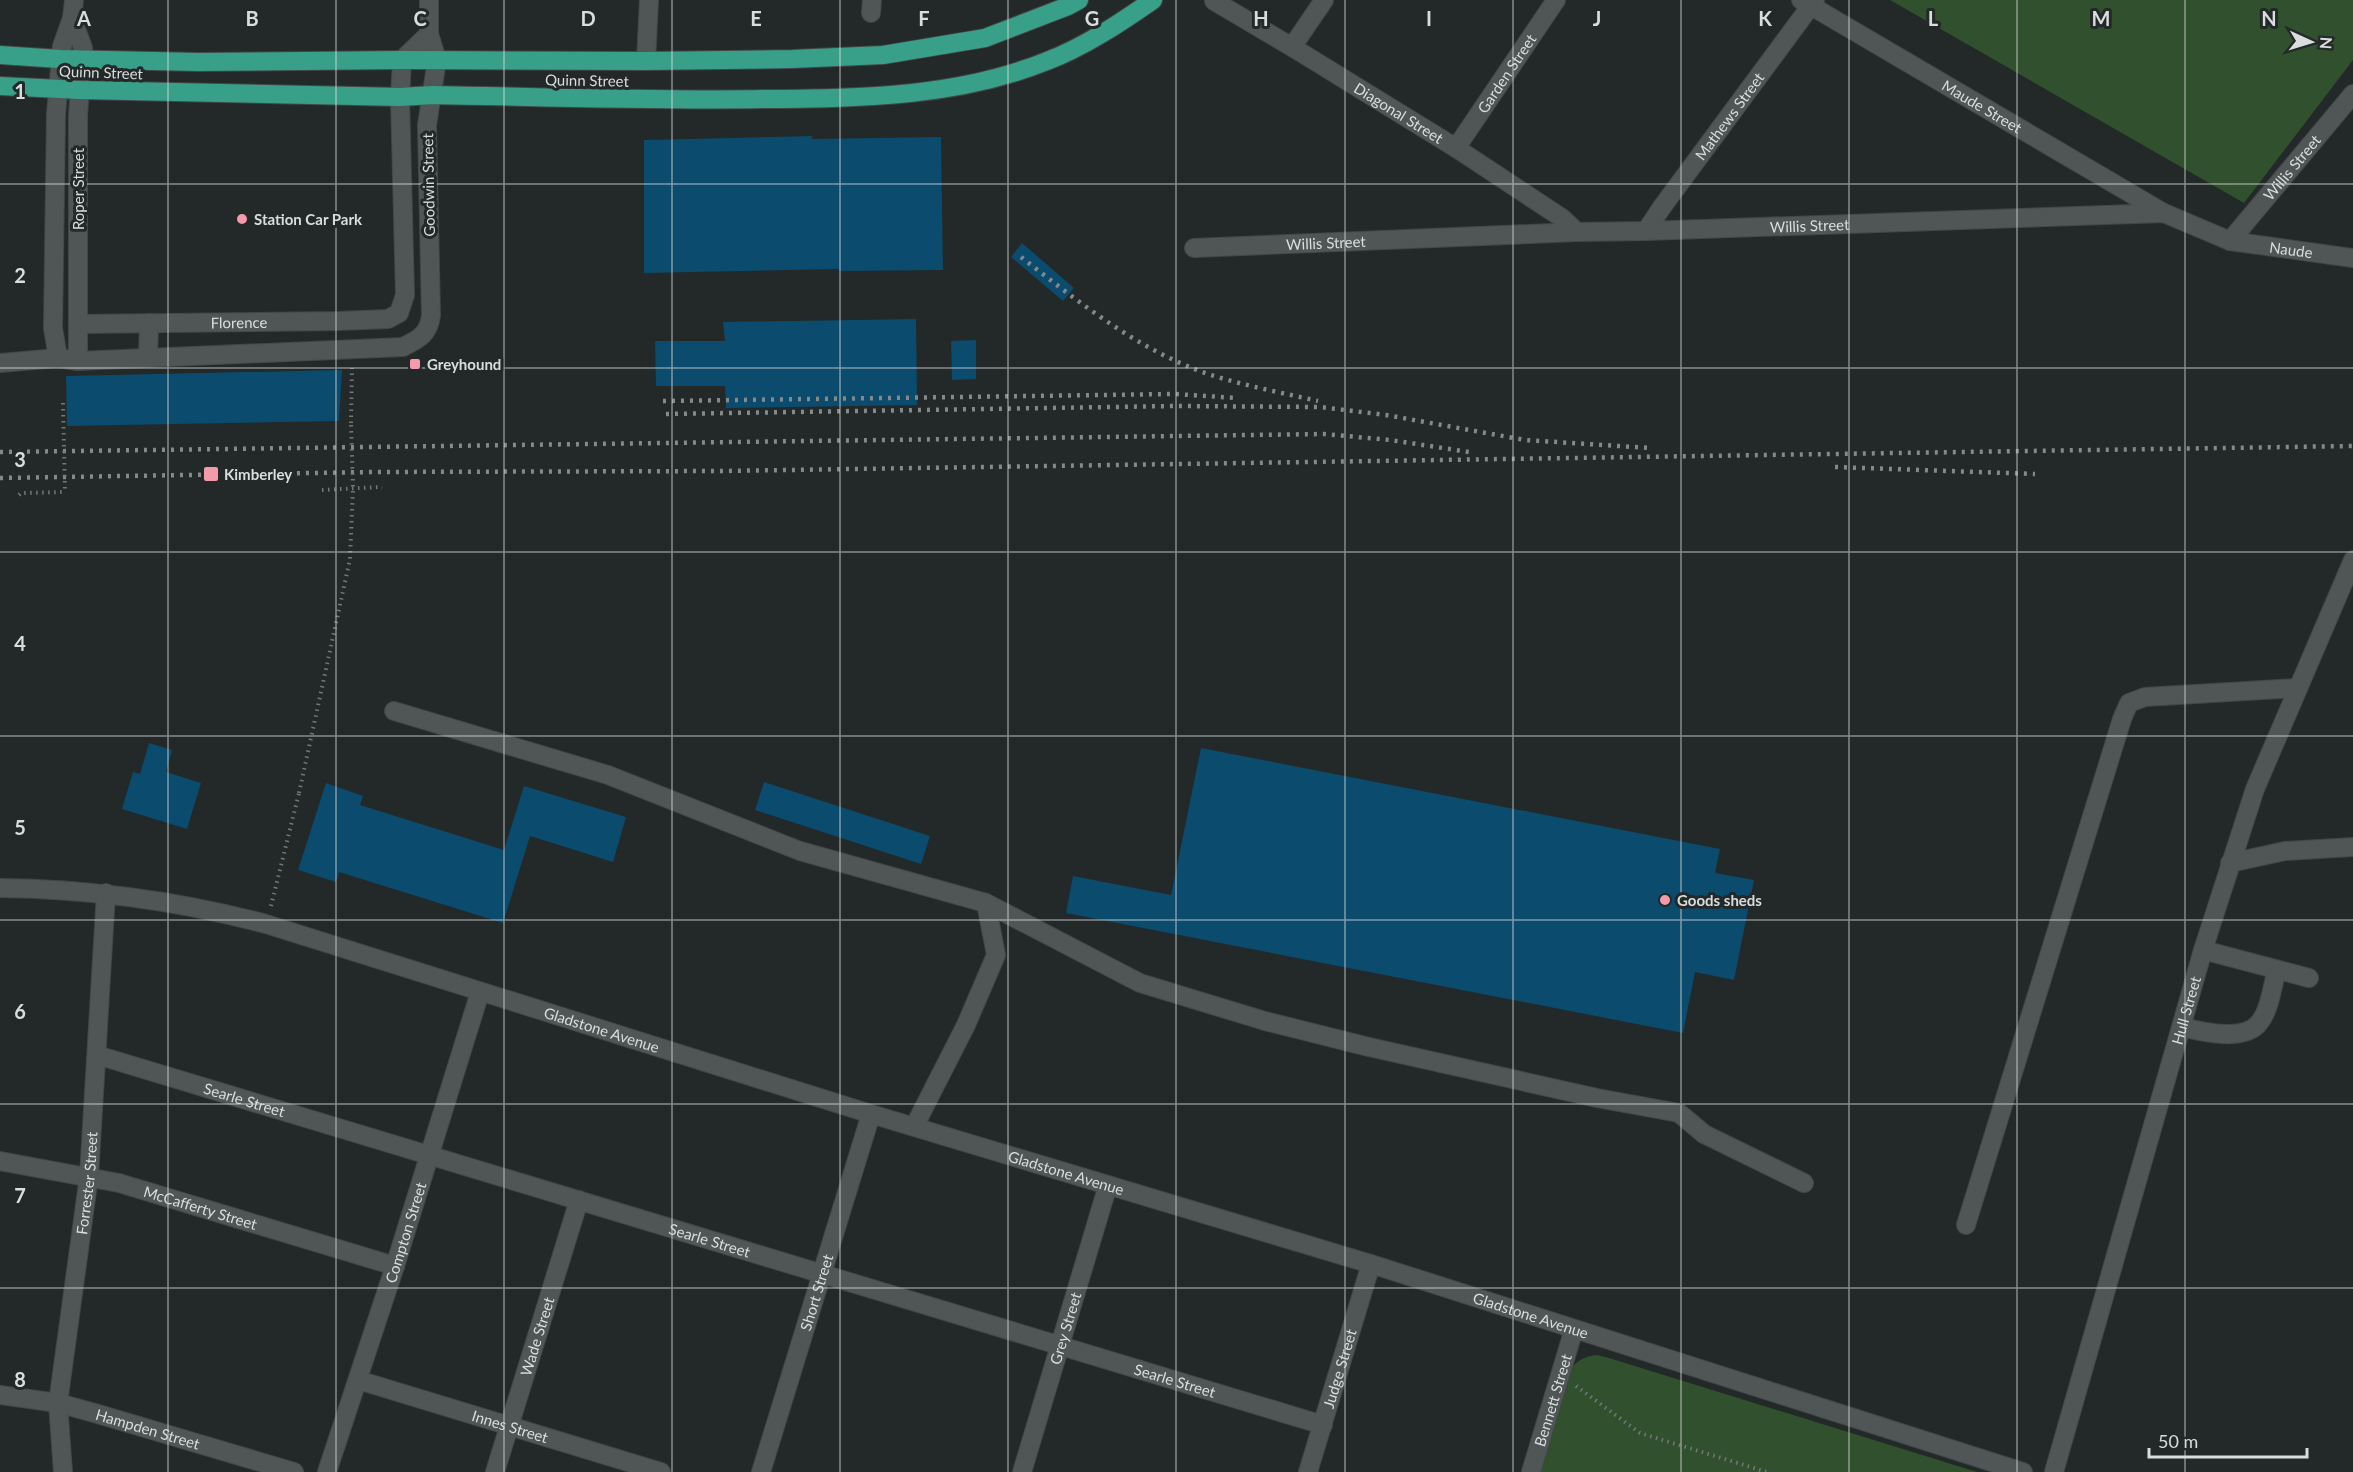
<svg xmlns="http://www.w3.org/2000/svg" width="2353" height="1472" font-family="Lato,sans-serif">
  <rect width="100%" height="100%" fill="#232829"/>
  <g fill="#30502e">
    <path d="M1890,0H2353V60L2244,203Z"/>
    <path d="M1597,1355L1609,1358L1977,1472H1539L1569,1371C1577,1360 1583,1357 1597,1355Z"/>
  </g>
  <g fill="#0b4b6d">
    <path d="M812,136V139L941,137L943,270L839,271V269L644,273V140Z"/>
    <path d="M1022,243L1074,288L1063,301L1011,257Z"/>
    <path d="M916,319L917,405L726,408L725,386H656L655,341H725L723,322Z"/>
    <path d="M976,340V379L952,380L951,341Z"/>
    <path d="M342,370L339,421L67,426L66,376Z"/>
    <path d="M149,743L172,750L166,772L201,783L187,829L122,809L133,772L140,774Z"/>
    <path d="M1201,748L1720,849L1715,873L1754,880L1734,980L1695,972L1683,1033L1066,913L1073,876L1171,895Z"/>
    <path d="M764,782L930,836L921,864L755,810Z"/>
    <path d="M326,783L363,796L360,805L504,850L524,786L626,817L613,862L530,836L503,923L339,872L336,882L298,870Z"/>
  </g>
  <g fill="none" stroke-linecap="round" stroke-linejoin="round">
    <defs>
      <g id="minor">
        <path id="s1" d="M1801,0L2164,213"/>
        <path id="s2" d="M1214,1L1292,47L1456,148L1562,218L1577,232"/>
        <path d="M871,13L872,0"/>
        <path d="M72,18L83,48L78,115V361"/>
        <path d="M1292,47L1324,0"/>
        <path d="M646,61L649,0"/>
        <path id="s3" d="M1456,148L1556,0"/>
        <path id="s4" d="M1646,231L1662,207L1815,0"/>
        <path id="s5" d="M2230,241L2353,94"/>
        <path id="s6" d="M1194,248L1577,232L1646,231L2164,213L2230,241L2353,258"/>
        <path d="M399,313L405,295L400,97L402,60L429,34"/>
        <path id="s7" d="M79,324L338,321L388,319L399,313"/>
        <path d="M58,358L53,328L56,114L62,46L72,18L74,0"/>
        <path d="M148,358L149,323"/>
        <path d="M0,363L58,358L78,361L403,347C419,339 429,334 431,315L427,125L437,60L429,34V0"/>
        <path d="M394,711L608,775L800,851L986,903L1140,983L1265,1021L1369,1047L1597,1098L1679,1113L1704,1134L1804,1183"/>
        <path d="M2230,863L2285,851L2353,847"/>
        <path id="s8" d="M0,888C90,889 179,901 266,924L871,1114L1371,1264L2023,1472"/>
        <path d="M2203,950L2309,978"/>
        <path d="M2182,1027C2202,1032 2244,1042 2259,1023C2270,1010 2272,986 2277,970"/>
        <path id="s9" d="M97,1055L1323,1425"/>
        <path d="M915,1125L966,1025L996,955L986,903"/>
        <path id="s10" d="M0,1161L119,1183L395,1266"/>
        <path d="M1966,1225L2122,719L2129,703L2145,697L2298,688"/>
        <path id="s11" d="M358,1380L661,1472"/>
        <path id="s12" d="M0,1395L58,1403L98,1414L294,1472"/>
        <path id="s13" d="M63,1472L58,1403L89,1176L106,893"/>
        <path id="s14" d="M327,1472L395,1266L480,992"/>
        <path id="s15" d="M495,1472L579,1200"/>
        <path id="s16" d="M761,1472L871,1114"/>
        <path id="s17" d="M1022,1472L1108,1185"/>
        <path id="s18" d="M1308,1472L1371,1264"/>
        <path id="s19" d="M1531,1472L1574,1329"/>
        <path id="s20" d="M2054,1472L2203,950L2255,789L2353,560"/>
      </g>
      <g id="highway">
        <path d="M0,55L60,59L198,62L402,60L646,61L792,59L883,55L985,38L1068,6L1079,0"/>
        <path d="M0,86L80,90L400,97L433,95C545,97 657,101 769,99C863,98 958,97 1047,61C1084,47 1120,23 1153,0"/>
      </g>
    </defs>
    <use href="#minor" stroke="#424647" stroke-width="20"/>
    <use href="#highway" stroke="#424647" stroke-width="20"/>
    <g stroke="#737778" stroke-width="4" stroke-dasharray="1.5 4.5" stroke-linecap="butt">
      <path d="M351,423L352,368"/>
      <path d="M322,490L379,487L382,488"/>
      <path d="M19,495L21,493L65,492"/>
      <path d="M271,906L299,793"/>
      <path d="M1576,1386L1640,1433L1767,1472"/>
    </g>
    <use href="#minor" stroke="#505656" stroke-width="18"/>
    <use href="#highway" stroke="#38a088" stroke-width="18"/>
    <g stroke="#85898a" stroke-width="4.5" stroke-dasharray="3 6" stroke-linecap="butt">
      <path d="M1021,257C1080,303 1139,351 1211,375C1246,386 1283,393 1318,401"/>
      <path d="M663,401L1175,394L1237,398"/>
      <path d="M666,414L1175,406L1320,407L1386,415L1525,440L1650,448"/>
      <path d="M0,452L1324,434L1390,440L1469,452"/>
      <path d="M1835,467L2035,474"/>
      <path d="M0,478L373,472L722,471L2353,446"/>
    </g>
    <g stroke="#737778" stroke-width="4" stroke-dasharray="1.5 4.5" stroke-linecap="butt">
      <path d="M63,403L65,492"/>
      <path d="M299,793L350,559L353,488L351,423"/>
    </g>
  </g>
  <path fill="none" stroke="#daddde" stroke-width="1.5" stroke-opacity="0.55" d="M168,0V1472M336,0V1472M504,0V1472M672,0V1472M840,0V1472M1008,0V1472M1176,0V1472M1345,0V1472M1513,0V1472M1681,0V1472M1849,0V1472M2017,0V1472M2185,0V1472M0,184H2353M0,368H2353M0,552H2353M0,736H2353M0,920H2353M0,1104H2353M0,1288H2353"/>
  <g fill="#f39aab" stroke="#232829" stroke-width="2">
    <circle cx="242" cy="219" r="6"/>
    <rect x="409" y="358" width="12" height="12" rx="3"/>
    <rect x="203" y="466" width="16" height="16" rx="3"/>
    <circle cx="1665" cy="900" r="6"/>
  </g>
  <g text-anchor="middle" dominant-baseline="central" stroke-width="6" stroke-linejoin="round" paint-order="stroke">
    <g font-size="15" fill="#daddde" stroke="#232829">
      <text transform="translate(101 72) rotate(2)">Quinn Street</text>
      <text stroke="none"><textPath href="#s3" startOffset="90">Garden Street</textPath></text>
      <text transform="translate(587 80) rotate(1)">Quinn Street</text>
      <text stroke="none"><textPath href="#s1" startOffset="210">Maude Street</textPath></text>
      <text stroke="none"><textPath href="#s2" startOffset="216">Diagonal Street</textPath></text>
      <text stroke="none"><textPath href="#s4" startOffset="142">Mathews Street</textPath></text>
      <text stroke="none"><textPath href="#s5" startOffset="96">Willis Street</textPath></text>
      <text transform="translate(428 185) rotate(-91)">Goodwin Street</text>
      <text transform="translate(78 189) rotate(-90)">Roper Street</text>
      <text stroke="none"><textPath href="#s6" startOffset="616">Willis Street</textPath></text>
      <text stroke="none"><textPath href="#s6" startOffset="132">Willis Street</textPath></text>
      <text stroke="none"><textPath href="#s6" startOffset="1104">Naude</textPath></text>
      <text stroke="none"><textPath href="#s7" startOffset="160">Florence</textPath></text>
      <text stroke="none"><textPath href="#s20" startOffset="480">Hull Street</textPath></text>
      <text stroke="none"><textPath href="#s8" startOffset="621">Gladstone Avenue</textPath></text>
      <text stroke="none"><textPath href="#s9" startOffset="154">Searle Street</textPath></text>
      <text stroke="none"><textPath href="#s8" startOffset="1107">Gladstone Avenue</textPath></text>
      <text stroke="none"><textPath href="#s13" startOffset="291">Forrester Street</textPath></text>
      <text stroke="none"><textPath href="#s10" startOffset="206">McCafferty Street</textPath></text>
      <text stroke="none"><textPath href="#s14" startOffset="252">Compton Street</textPath></text>
      <text stroke="none"><textPath href="#s9" startOffset="640">Searle Street</textPath></text>
      <text stroke="none"><textPath href="#s16" startOffset="188">Short Street</textPath></text>
      <text stroke="none"><textPath href="#s8" startOffset="1593">Gladstone Avenue</textPath></text>
      <text stroke="none"><textPath href="#s17" startOffset="150">Grey Street</textPath></text>
      <text stroke="none"><textPath href="#s15" startOffset="142">Wade Street</textPath></text>
      <text stroke="none"><textPath href="#s18" startOffset="108">Judge Street</textPath></text>
      <text stroke="none"><textPath href="#s9" startOffset="1126">Searle Street</textPath></text>
      <text stroke="none"><textPath href="#s19" startOffset="75">Bennett Street</textPath></text>
      <text stroke="none"><textPath href="#s11" startOffset="159">Innes Street</textPath></text>
      <text stroke="none"><textPath href="#s12" startOffset="152">Hampden Street</textPath></text>
    </g>
    <g font-size="15" font-weight="bold" fill="#daddde" stroke="#232829" text-anchor="start">
      <text x="254" y="219">Station Car Park</text>
      <text x="427" y="364">Greyhound</text>
      <text x="224" y="474">Kimberley</text>
      <text x="1677" y="900">Goods sheds</text>
    </g>
  </g>
  <g font-size="20" text-anchor="middle" font-weight="bold" fill="#daddde" stroke="#232829" stroke-width="6" stroke-linejoin="round" paint-order="stroke">
    <text x="84" y="26">A</text>
    <text x="252" y="26">B</text>
    <text x="420" y="26">C</text>
    <text x="588" y="26">D</text>
    <text x="756" y="26">E</text>
    <text x="924" y="26">F</text>
    <text x="1092" y="26">G</text>
    <text x="1261" y="26">H</text>
    <text x="1429" y="26">I</text>
    <text x="1597" y="26">J</text>
    <text x="1765" y="26">K</text>
    <text x="1933" y="26">L</text>
    <text x="2101" y="26">M</text>
    <text x="2269" y="26">N</text>
    <text x="20" y="99">1</text>
    <text x="20" y="283">2</text>
    <text x="20" y="467">3</text>
    <text x="20" y="651">4</text>
    <text x="20" y="835">5</text>
    <text x="20" y="1019">6</text>
    <text x="20" y="1203">7</text>
    <text x="20" y="1387">8</text>
  </g>
  <g transform="translate(2311 42) rotate(94)" stroke="#232829" stroke-width="4.5" paint-order="stroke">
  <path d="M0-4.5L10 22L0 15L-10 22Z" fill="#daddde"/>
  <text y="-9" font-size="16" font-weight="bold" text-anchor="middle" fill="#daddde">N</text>
  </g>
  <path d="M2149 1448v9h158v-9" fill="none" stroke="#daddde" stroke-width="3"/>
  <text x="2158" y="1448" font-size="18" fill="#daddde" stroke="#232829" stroke-width="4.5" paint-order="stroke">50 m</text>
</svg>
